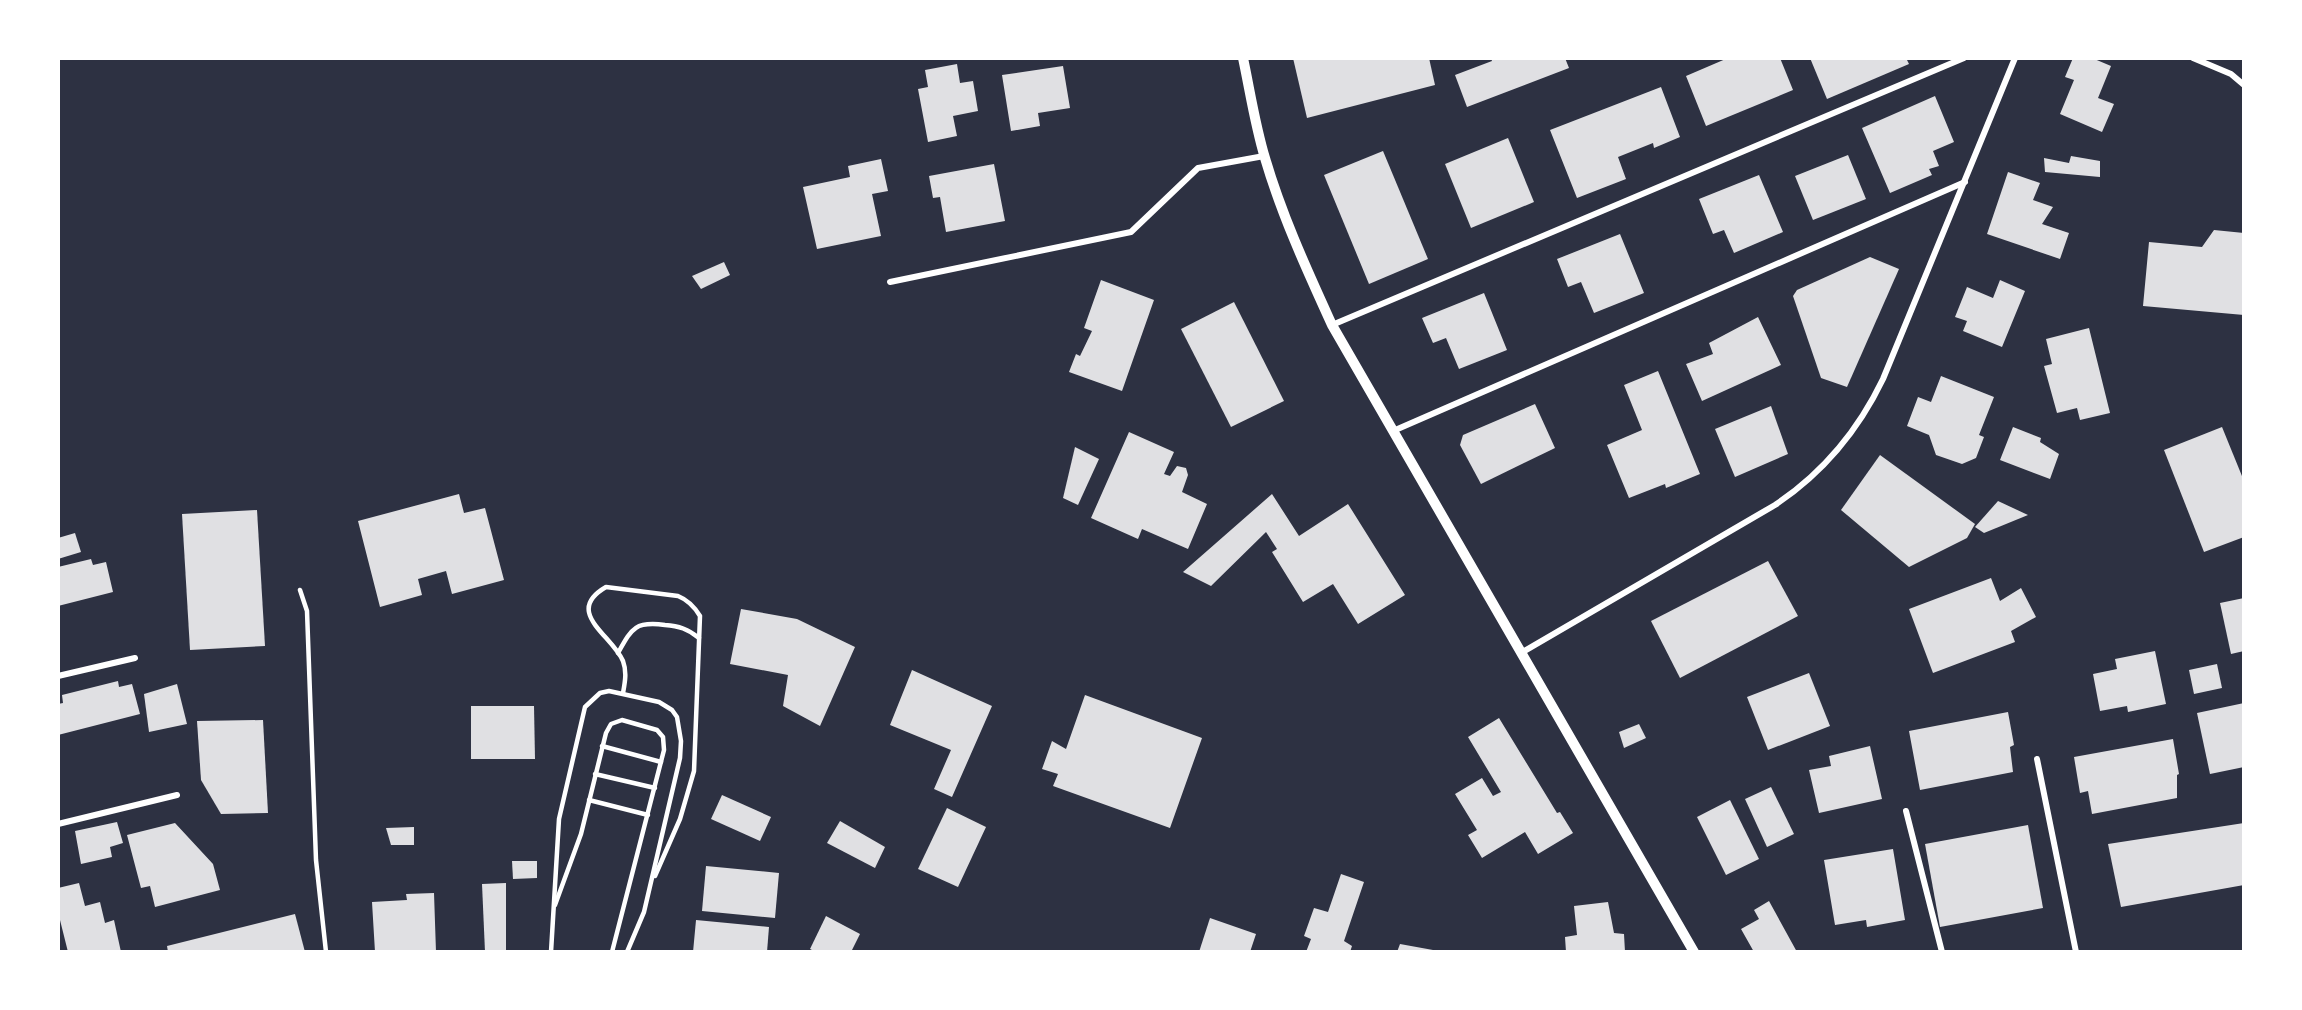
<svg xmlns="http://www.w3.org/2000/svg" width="2302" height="1010" font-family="'PT Sans Narrow',sans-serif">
  <rect width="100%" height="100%" fill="#2d3142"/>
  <g fill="#e0e0e3">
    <path d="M1293,58H1429L1435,85L1307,118Z"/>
    <path d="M1491,58H1565L1569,68L1467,107L1455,75L1492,61Z"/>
    <path d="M1728,58H1780L1793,90L1706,126L1686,76Z"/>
    <path d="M1810,58H1906L1909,64L1827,99Z"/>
    <path d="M2073,58H2092L2111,66L2098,98L2114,104L2102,132L2060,114L2074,80L2065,77Z"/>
    <path d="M957,64L960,83L973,81L978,111L953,116L957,136L928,142L918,89L928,87L925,70Z"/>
    <path d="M1063,66L1070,108L1038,113L1040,126L1011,131L1002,75Z"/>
    <path d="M1661,87L1680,137L1654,148L1653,143L1618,157L1626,179L1577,198L1550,130Z"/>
    <path d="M1935,96L1954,142L1933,151L1939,166L1929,169L1932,175L1890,193L1862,128Z"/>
    <path d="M1508,138L1534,202L1471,228L1445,164Z"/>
    <path d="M1383,151L1428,259L1369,284L1324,175Z"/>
    <path d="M1848,155L1866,199L1813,220L1795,176Z"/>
    <path d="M2071,156L2100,161V177L2045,172L2044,158L2069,163Z"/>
    <path d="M881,159L888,191L872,194L881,236L817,249L803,187L850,177L848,166Z"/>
    <path d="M994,164L1005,221L946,232L940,197L933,198L929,176Z"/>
    <path d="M2008,172L2040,183L2033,200L2053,207L2042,224L2069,233L2060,259L1987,234Z"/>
    <path d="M1759,175L1783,232L1734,253L1724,230L1713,234L1699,199Z"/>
    <path d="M2214,230L2244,233V315L2143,306L2149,242L2202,247Z"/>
    <path d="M1620,234L1644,293L1594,313L1581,282L1568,287L1557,259Z"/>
    <path d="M1870,257L1899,269L1847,387L1821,378L1793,296L1797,290Z"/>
    <path d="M724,262L730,275L701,289L692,276Z"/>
    <path d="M1101,280L1154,300L1122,391L1069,372L1076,354L1080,356L1092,331L1084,328Z"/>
    <path d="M2000,280L2025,291L2002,347L1963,331L1967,321L1955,317L1967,287L1993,298Z"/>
    <path d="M1484,293L1507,350L1459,369L1446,338L1433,343L1422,318Z"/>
    <path d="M1234,302L1284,401L1231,427L1181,329Z"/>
    <path d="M1758,317L1781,365L1702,401L1686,364L1713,354L1709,343Z"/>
    <path d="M2089,328L2110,413L2080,420L2077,408L2057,413L2044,366L2052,364L2046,339Z"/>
    <path d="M1658,371L1700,474L1666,488L1665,484L1629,498L1607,445L1642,430L1624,385Z"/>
    <path d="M1941,376L1994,397L1979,435L1984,437L1976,458L1962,464L1936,455L1929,435L1907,426L1918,397L1931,402Z"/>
    <path d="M1535,404L1555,448L1481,484L1460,445L1463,435Z"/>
    <path d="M1771,406L1788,454L1735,477L1715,429Z"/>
    <path d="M2013,427L2041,438L2040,442L2059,454L2050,479L2000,460Z"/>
    <path d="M2222,427L2244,481V537L2204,552L2164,450Z"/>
    <path d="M1129,432L1174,452L1164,474L1170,476L1177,466L1186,468L1188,475L1182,492L1207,504L1188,549L1142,529L1138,539L1091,518Z"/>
    <path d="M1075,447L1099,459L1078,505L1063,498Z"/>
    <path d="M1880,455L1975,524L1967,538L1909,567L1841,510Z"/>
    <path d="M459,494L464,513L485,508L504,580L452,594L446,571L418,579L422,595L380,607L358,521Z"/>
    <path d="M1272,494L1299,536L1348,504L1405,595L1358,624L1333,584L1303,602L1272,552L1277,549L1266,532L1211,586L1183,572Z"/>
    <path d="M1998,501L2028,515L1984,533L1975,527Z"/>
    <path d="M257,510L265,646L190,650L182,514Z"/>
    <path d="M75,533L81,552L58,559V538Z"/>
    <path d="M91,559L93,565L106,562L113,592L58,606V567Z"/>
    <path d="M1768,561L1798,616L1680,678L1651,621Z"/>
    <path d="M1991,578L2000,601L2021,588L2036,617L2011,631L2015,642L1933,673L1909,609Z"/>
    <path d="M2244,598V651L2231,654L2220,603Z"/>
    <path d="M741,609L797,619L855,647L820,726L783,706L788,675L730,664Z"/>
    <path d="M2155,651L2166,704L2128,712L2127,706L2100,711L2093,674L2117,669L2115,659Z"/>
    <path d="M2217,664L2222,688L2194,694L2189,670Z"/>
    <path d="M912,670L992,706L952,797L934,789L951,750L890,725Z"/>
    <path d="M1809,673L1830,726L1768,750L1747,697Z"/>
    <path d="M118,681L119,687L132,684L140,714L58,735V704L63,703L62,695Z"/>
    <path d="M177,684L187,724L149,732L144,694Z"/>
    <path d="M1085,695L1202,738L1170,828L1053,786L1058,774L1042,769L1052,741L1066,749Z"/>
    <path d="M2244,703V767L2210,774L2197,713Z"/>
    <path d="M471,706H534L535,759H471Z"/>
    <path d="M2008,712L2014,745L2010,747L2013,772L1920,790L1909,731Z"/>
    <path d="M1499,718L1557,813L1560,812L1573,833L1538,854L1525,832L1482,858L1468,835L1477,830L1455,794L1482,778L1493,796L1501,792L1468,737Z"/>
    <path d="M263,720L268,813L221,814L201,780L197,721Z"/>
    <path d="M1639,724L1646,738L1624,748L1619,732Z"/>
    <path d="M2173,739L2179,774L2177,775V798L2092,814L2088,791L2080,793L2074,757Z"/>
    <path d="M1870,746L1882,799L1819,813L1809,770L1831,766L1829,756Z"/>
    <path d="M1771,787L1794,834L1767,847L1745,799Z"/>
    <path d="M722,795L771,817L760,841L711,819Z"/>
    <path d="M1730,800L1759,859L1726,875L1697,817Z"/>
    <path d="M947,808L986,827L958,887L918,869Z"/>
    <path d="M840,821L885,847L875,868L827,843Z"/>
    <path d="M117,822L123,843L110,847L112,857L81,864L75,831Z"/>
    <path d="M175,823L213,864L220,890L155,907L150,886L141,888L127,835Z"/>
    <path d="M2244,823V885L2121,907L2108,844Z"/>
    <path d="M2028,825L2043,908L1940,927L1925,844Z"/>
    <path d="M414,827V845H391L386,828Z"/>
    <path d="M1893,849L1905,920L1867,927L1866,920L1835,925L1824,860Z"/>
    <path d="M512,861H537V878L513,879Z"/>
    <path d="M706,866L779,873L775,918L702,911Z"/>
    <path d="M1341,874L1364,882L1344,941L1352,946L1350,952H1306L1311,939L1304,936L1314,908L1328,912Z"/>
    <path d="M79,883L85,906L100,902L105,923L114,920L121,952H68L58,912V888Z"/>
    <path d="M506,883V952H485L482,884Z"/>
    <path d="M434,893L436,952H375L372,902L407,900L406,894Z"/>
    <path d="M1769,901L1797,952H1754L1741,929L1759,919L1754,910Z"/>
    <path d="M1608,902L1614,933L1624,934L1625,952H1566L1565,937L1577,935L1574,906Z"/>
    <path d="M295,914L305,952H168L167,946Z"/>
    <path d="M826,916L860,934L851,952H816L810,949Z"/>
    <path d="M1210,918L1256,934L1250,952H1199Z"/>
    <path d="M696,920L769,927L767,952H693Z"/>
    <path d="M1400,944L1433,950V952H1397Z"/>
  </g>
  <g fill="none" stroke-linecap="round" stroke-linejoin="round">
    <g stroke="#fff" stroke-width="4.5">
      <path d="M300,590L307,611L316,860L326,952"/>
      <path d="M618,653C632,628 635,621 665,625C679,626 688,629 699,638"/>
      <path d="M623,693C625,682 627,672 623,661C612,635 563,612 606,587L678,596C688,600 694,606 700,616L694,771L680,819L655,876"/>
      <path d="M602,746L661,762"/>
      <path d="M595,774L655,788"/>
      <path d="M589,800L648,815"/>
      <path d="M555,905L581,834L606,733L611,724L622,720L657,730L663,737L664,750L612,952"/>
      <path d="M551,952L559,819L585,707L600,693L609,691L659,702L672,710L677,717L681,741L680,758L644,912L627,952"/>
    </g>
    <g stroke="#fff" stroke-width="6">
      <path d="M2193,58L2231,74L2244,85"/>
      <path d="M890,282L1131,232L1198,168L1264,156"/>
      <path d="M1332,325L1964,58"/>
      <path d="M1393,431L1965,182"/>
      <path d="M1521,653L1775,505C1823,473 1858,431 1883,379L2015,58"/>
      <path d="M58,676L135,658"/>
      <path d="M2037,759L2076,952"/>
      <path d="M1906,811L1942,952"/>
      <path d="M58,824L177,795"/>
    </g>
    <path stroke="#fff" stroke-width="10" d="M1243,58C1250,91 1255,125 1265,158C1282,216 1307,270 1332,325L1694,952"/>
  </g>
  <rect width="2302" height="1010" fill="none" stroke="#ffffff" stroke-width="120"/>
</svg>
